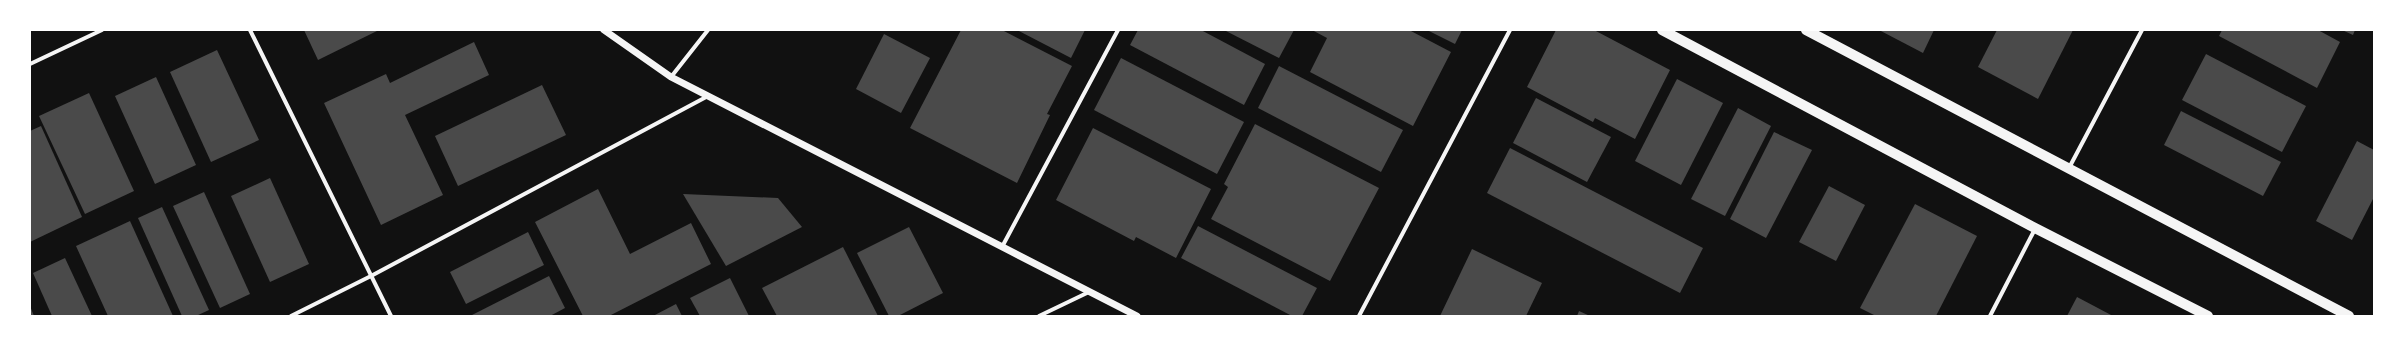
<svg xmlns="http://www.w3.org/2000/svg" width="2404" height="346" font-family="'Public Sans',sans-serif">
  <rect width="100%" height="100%" fill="#111"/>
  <g fill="#4a4a4a">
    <path d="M304,30H379L318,60Z"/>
    <path d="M961,30H1002L1072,66L1047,114L1050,115L1017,183L910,128Z"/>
    <path d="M1017,30H1085L1071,58Z"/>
    <path d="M1138,30H1201L1265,64L1244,105L1130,45Z"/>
    <path d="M1224,30H1294L1279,58Z"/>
    <path d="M1312,30H1409L1451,52L1413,126L1310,72L1327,38Z"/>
    <path d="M1427,30H1462L1455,44Z"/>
    <path d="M1556,30H1594L1670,70L1635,139L1595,118L1593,122L1527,87Z"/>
    <path d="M1879,30H1934L1923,53Z"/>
    <path d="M1997,30H2073L2038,99L1978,67Z"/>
    <path d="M2222,30H2318L2340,42L2317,88L2219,36Z"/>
    <path d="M2342,30H2355L2353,35Z"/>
    <path d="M884,34L930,58L901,113L856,89Z"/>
    <path d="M474,42L489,75L405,115L443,195L381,225L324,103L386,74L390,83Z"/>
    <path d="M217,50L259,140L211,162L170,72Z"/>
    <path d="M2206,54L2306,106L2282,152L2182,100Z"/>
    <path d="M1121,58L1244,122L1217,174L1094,110Z"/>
    <path d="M1279,66L1403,130L1381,172L1258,108Z"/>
    <path d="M156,77L196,165L155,184L115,96Z"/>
    <path d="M1677,79L1723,103L1681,185L1635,161Z"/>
    <path d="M542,85L566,135L458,186L435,136Z"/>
    <path d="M89,93L134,191L85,214L39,116Z"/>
    <path d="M1536,98L1611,137L1587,182L1513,143Z"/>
    <path d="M1738,108L1771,126L1725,216L1691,199Z"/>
    <path d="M2181,111L2281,162L2263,196L2164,145Z"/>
    <path d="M1255,124L1379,188L1330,281L1211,219L1228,187L1224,184Z"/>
    <path d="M41,126L82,217L30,242V131Z"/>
    <path d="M1093,128L1211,189L1176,258L1136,237L1134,241L1056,200Z"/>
    <path d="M1774,132L1812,150L1766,238L1730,219Z"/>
    <path d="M2357,141L2374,150V197L2352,240L2316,221Z"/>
    <path d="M1510,148L1703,248L1680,293L1487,193Z"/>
    <path d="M270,178L309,264L270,282L231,196Z"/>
    <path d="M1829,186L1865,205L1836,261L1799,242Z"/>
    <path d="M598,189L630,254L691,223L711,264L609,316H583L535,222Z"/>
    <path d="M204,192L250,294L220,308L173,206Z"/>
    <path d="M683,194L778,198L802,227L726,266Z"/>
    <path d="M1915,204L1977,236L1936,316H1876L1860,308Z"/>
    <path d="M162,207L209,310L196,316H182L138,218Z"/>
    <path d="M130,221L173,316H108L76,246Z"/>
    <path d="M1198,226L1317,288L1302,316H1292L1181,258Z"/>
    <path d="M909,227L943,293L898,316H889L857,253Z"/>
    <path d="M528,232L544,265L466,304L450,272Z"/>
    <path d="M843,247L878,316H777L762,288Z"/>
    <path d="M1472,249L1542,283L1526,316H1440Z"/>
    <path d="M65,258L92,316H52L33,273Z"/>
    <path d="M549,276L565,308L550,316H470Z"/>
    <path d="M730,278L749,316H700L690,298Z"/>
    <path d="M2077,297L2113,316H2067Z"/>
    <path d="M676,304L682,316H653Z"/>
    <path d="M30,306L34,316H30Z"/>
    <path d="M1579,311L1590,316H1577Z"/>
  </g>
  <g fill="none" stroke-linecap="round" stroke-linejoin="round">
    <g stroke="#f5f5f5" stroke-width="4">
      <path d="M250,30L391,316"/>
      <path d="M30,64L102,30"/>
      <path d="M671,77L708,30"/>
      <path d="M2069,168L2142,30"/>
      <path d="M1002,247L1118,30"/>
      <path d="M291,316L371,276L708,96"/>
      <path d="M1039,316L1089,292"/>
      <path d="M1359,316L1510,30"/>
      <path d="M1990,316L2035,229"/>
    </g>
    <path stroke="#f5f5f5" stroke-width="7" d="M604,30L671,77L1137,316"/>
    <g stroke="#f5f5f5" stroke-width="10">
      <path d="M1662,30L2035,228L2208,316"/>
      <path d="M1806,30L2349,316"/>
    </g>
  </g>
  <rect width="2404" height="346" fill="none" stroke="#ffffff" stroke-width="62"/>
</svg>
